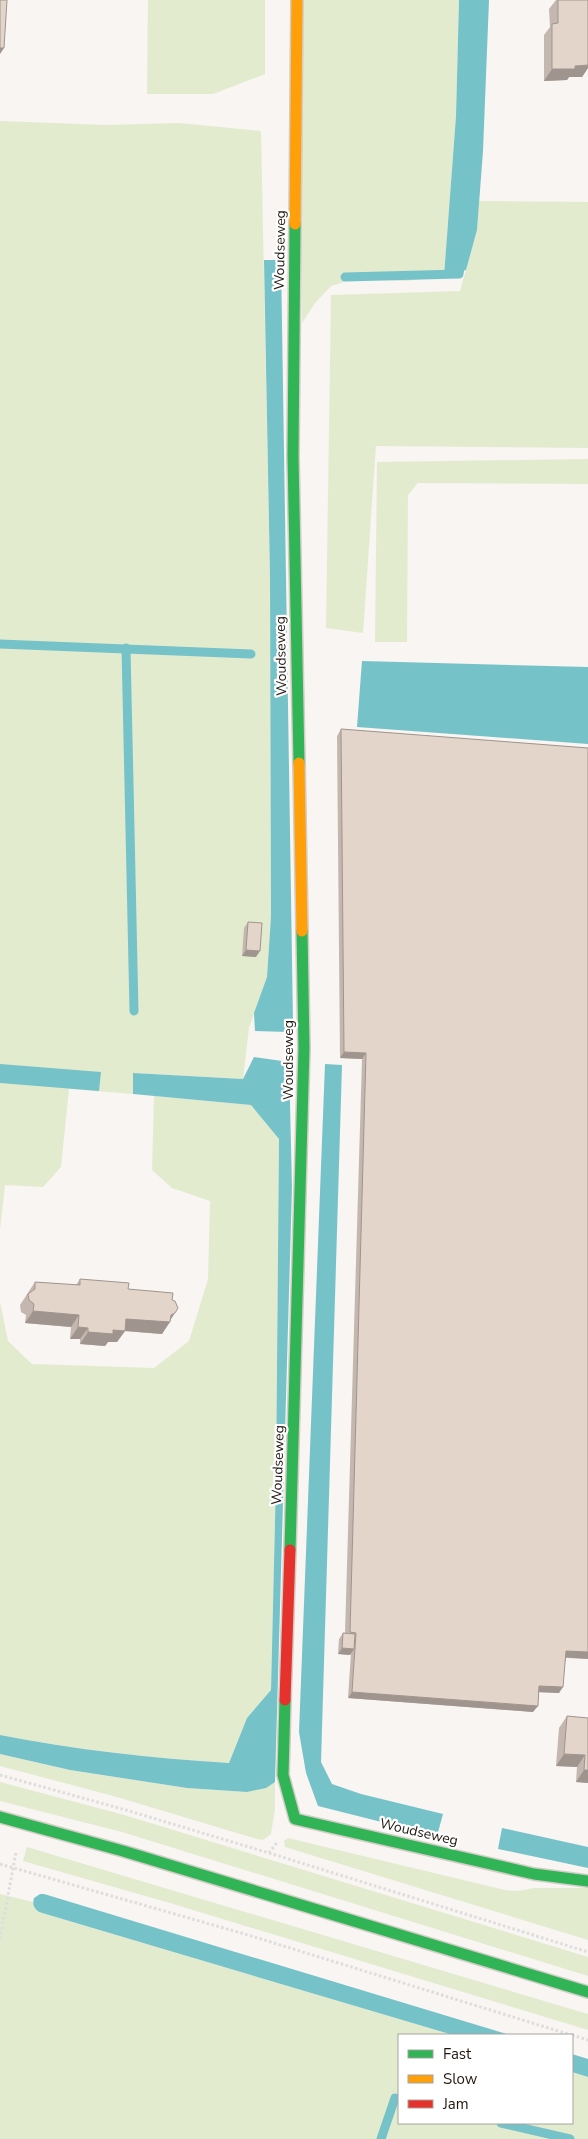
<svg xmlns="http://www.w3.org/2000/svg" width="588" height="2139" font-family="'Nunito Sans',sans-serif">
  <rect width="100%" height="100%" fill="#f8f5f2"/>
  <g fill="#e3ebcf">
    <path d="M148,0H265V74L213,94H147Z"/>
    <path d="M297,0H459L456,116L444,276L406,281L353,279L331,286L315,303L302,323Z"/>
    <path d="M0,121L106,125L179,123L261,131L270,577L271,916L267,977L249,1028L243,1079L133,1073V1094L69,1089L61,1167L43,1187L5,1185L0,1230Z"/>
    <path d="M479,201L588,202V448L376,446L363,633L326,628L331,295L460,291L477,230Z"/>
    <path d="M588,459V484L418,483L408,495L407,642H375L377,462Z"/>
    <path d="M154,1096L251,1105L279,1139L276,1479L271,1690L247,1718L229,1763C152,1758 76,1750 0,1735V1302L8,1341L32,1364L154,1368L189,1341L208,1279L210,1201L172,1188L152,1170Z"/>
    <path d="M0,1754L70,1770L187,1788L247,1792L275,1782V1809L271,1834L263,1840L257,1839L117,1797L0,1766Z"/>
    <path d="M0,1782L121,1814L588,1957V1976L122,1832L0,1801Z"/>
    <path d="M288,1838L505,1890L518,1891L534,1888H588V1940L285,1847L284,1841Z"/>
    <path d="M27,1847L588,2014V2030L170,1903L23,1861Z"/>
    <path d="M0,1894L33,1902L35,1908L39,1912L453,2035H399V2123H572V2072L588,2077V2139H0Z"/>
  </g>
  <g fill="#76c2c9">
    <path d="M459,0H489L483,151L477,230L466,270L444,276L456,116Z"/>
    <path d="M264,260H281L293,1023L289,1032L255,1031L254,1013L267,977L271,916L270,577Z"/>
    <path d="M362,661L588,667V744L357,727Z"/>
    <path d="M254,1057L289,1062L292,1187L275,1782L266,1788L247,1792L187,1788L70,1770L0,1754V1735C76,1750 152,1758 229,1763L247,1718L271,1690L276,1479L279,1139L251,1105L133,1094V1073L243,1079Z"/>
    <path d="M0,1064L101,1072L99,1091L0,1083Z"/>
    <path d="M325,1064L342,1065L321,1762L332,1784L361,1794L443,1814L437,1836L318,1806L306,1773L299,1732Z"/>
    <path d="M502,1828L588,1847V1868L498,1849Z"/>
    <path d="M40,1894H44L510,2035H453L39,1912C34,1908 32,1905 34,1898Z"/>
    <path d="M572,2054L588,2059V2077L572,2072Z"/>
  </g>
  <g fill="none" stroke-linecap="round" stroke-linejoin="round">
    <g stroke="#76c2c9" stroke-width="9">
      <path d="M345,277L459,274L461,261"/>
      <path d="M0,644L251,654"/>
      <path d="M126,648L134,1011"/>
      <path d="M501,2123L570,2139"/>
      <path d="M381,2139L395,2098L399,2099"/>
    </g>
    <defs>
      <g id="fast">
        <path d="M295,224L293,456L299,763"/>
        <path d="M290,1550L304,1048L302,931"/>
        <path d="M285,1700L283,1775L295,1819L534,1874L588,1881"/>
        <path d="M0,1817L123,1851L588,1992"/>
      </g>
      <g id="slow">
        <path d="M295,224L297,0"/>
        <path d="M299,763L302,931"/>
      </g>
      <path id="jam" d="M285,1700L290,1550"/>
    </defs>
    <use href="#fast" stroke="#d3ccc7" stroke-width="14"/>
    <use href="#slow" stroke="#d3ccc7" stroke-width="14"/>
    <use href="#jam" stroke="#d3ccc7" stroke-width="14"/>
    <g stroke="#dedddd" stroke-width="3" stroke-dasharray="2.5 2.5" stroke-linecap="butt">
      <path d="M0,1775L126,1810L269,1853L588,1952"/>
      <path d="M269,1853L278,1841"/>
      <path d="M0,1864L248,1935L571,2035"/>
      <path d="M0,1939L16,1852"/>
      <path d="M572,2035L588,2040"/>
    </g>
    <use href="#fast" stroke="#30b455" stroke-width="11"/>
    <use href="#slow" stroke="#ff9f0a" stroke-width="11"/>
    <use href="#jam" stroke="#e5322d" stroke-width="11"/>
  </g>
  <g fill="#c4b7af">
    <path d="M556,0H588V68L582,77H569L567,80L544,81V35L550,27L549,9Z"/>
    <path d="M341,729L588,748V1659L566,1658L559,1693L539,1692L533,1712L348,1698L351,1653L350,1655L338,1654L339,1639L343,1633H345L362,1059L340,1058L337,736Z"/>
    <path d="M248,922L256,957L242,956L244,928Z"/>
    <path d="M80,1279L128,1289L170,1320L162,1334L125,1331L117,1342H108L105,1346L80,1344V1339H70L71,1327L25,1323L26,1315L21,1312L20,1305L35,1282L76,1285Z"/>
    <path d="M567,1716L588,1718V1783L576,1782L577,1767L556,1766L559,1728Z"/>
  </g>
  <g fill="#a0958e">
    <path d="M0,48H4L0,54Z"/>
    <path d="M588,65V68L582,77H569L567,80L544,81L552,69L575,66Z"/>
    <path d="M246,950L260,951L256,957L242,956Z"/>
    <path d="M344,1052L366,1053L362,1059L340,1058Z"/>
    <path d="M33,1311L79,1315L71,1327L25,1323Z"/>
    <path d="M175,1313L169,1322H170L162,1334L125,1331L117,1342H108L105,1346L80,1344L88,1332L126,1319L171,1315Z"/>
    <path d="M78,1327L88,1328L80,1339H70Z"/>
    <path d="M342,1648L354,1649L350,1655L338,1654Z"/>
    <path d="M566,1651L588,1652V1659L562,1657Z"/>
    <path d="M539,1686L563,1687L559,1693L535,1692Z"/>
    <path d="M352,1692L538,1706L533,1712L348,1698Z"/>
    <path d="M564,1754L585,1755L577,1767L556,1766Z"/>
    <path d="M584,1770H588V1783L576,1782Z"/>
  </g>
  <g fill="#e4d5cb" stroke="#a0958e">
    <path d="M0,0H7L4,48H0Z"/>
    <path d="M558,0H588V65L575,66V69H552V24L558,23Z"/>
    <path d="M341,729L588,748V1652L566,1651L563,1687L539,1686L538,1706L352,1692L356,1633L350,1632L366,1053L344,1052Z"/>
    <path d="M248,922L262,923L260,951L246,950Z"/>
    <path d="M80,1279L129,1283L128,1289L173,1293L172,1300L175,1301L178,1308L175,1313L171,1315L170,1322L126,1319L125,1331L113,1330V1334L88,1332V1328L78,1327L79,1315L33,1311L34,1304L29,1300L28,1294L35,1289V1282L80,1285Z"/>
    <path d="M343,1633L355,1634L354,1649L342,1648Z"/>
    <path d="M567,1716L588,1718V1770H584L585,1755L564,1754Z"/>
  </g>
  <g text-anchor="middle" dominant-baseline="central" stroke-width="4.5" stroke-linejoin="round" paint-order="stroke">
    <g font-size="14" fill="#221811" stroke="#fff">
      <text transform="translate(280 250) rotate(-89)">Woudseweg</text>
      <text transform="translate(281 656) rotate(-91)">Woudseweg</text>
      <text transform="translate(288 1060) rotate(-90)">Woudseweg</text>
      <text transform="translate(278 1465) rotate(-88)">Woudseweg</text>
      <text transform="translate(419 1832) rotate(13)">Woudseweg</text>
    </g>
  </g>
  <rect x="398" y="2034" width="175" height="90" fill="#ffffff" stroke="#a7a3a0"/>
  <rect x="408" y="2050" width="25" height="8" fill="#30b455" stroke="#a7a3a0"/>
  <text x="443" y="2059" font-size="15" fill="#221811">Fast</text>
  <rect x="408" y="2075" width="25" height="8" fill="#ff9f0a" stroke="#a7a3a0"/>
  <text x="443" y="2084" font-size="15" fill="#221811">Slow</text>
  <rect x="408" y="2100" width="25" height="8" fill="#e5322d" stroke="#a7a3a0"/>
  <text x="443" y="2109" font-size="15" fill="#221811">Jam</text>
</svg>
